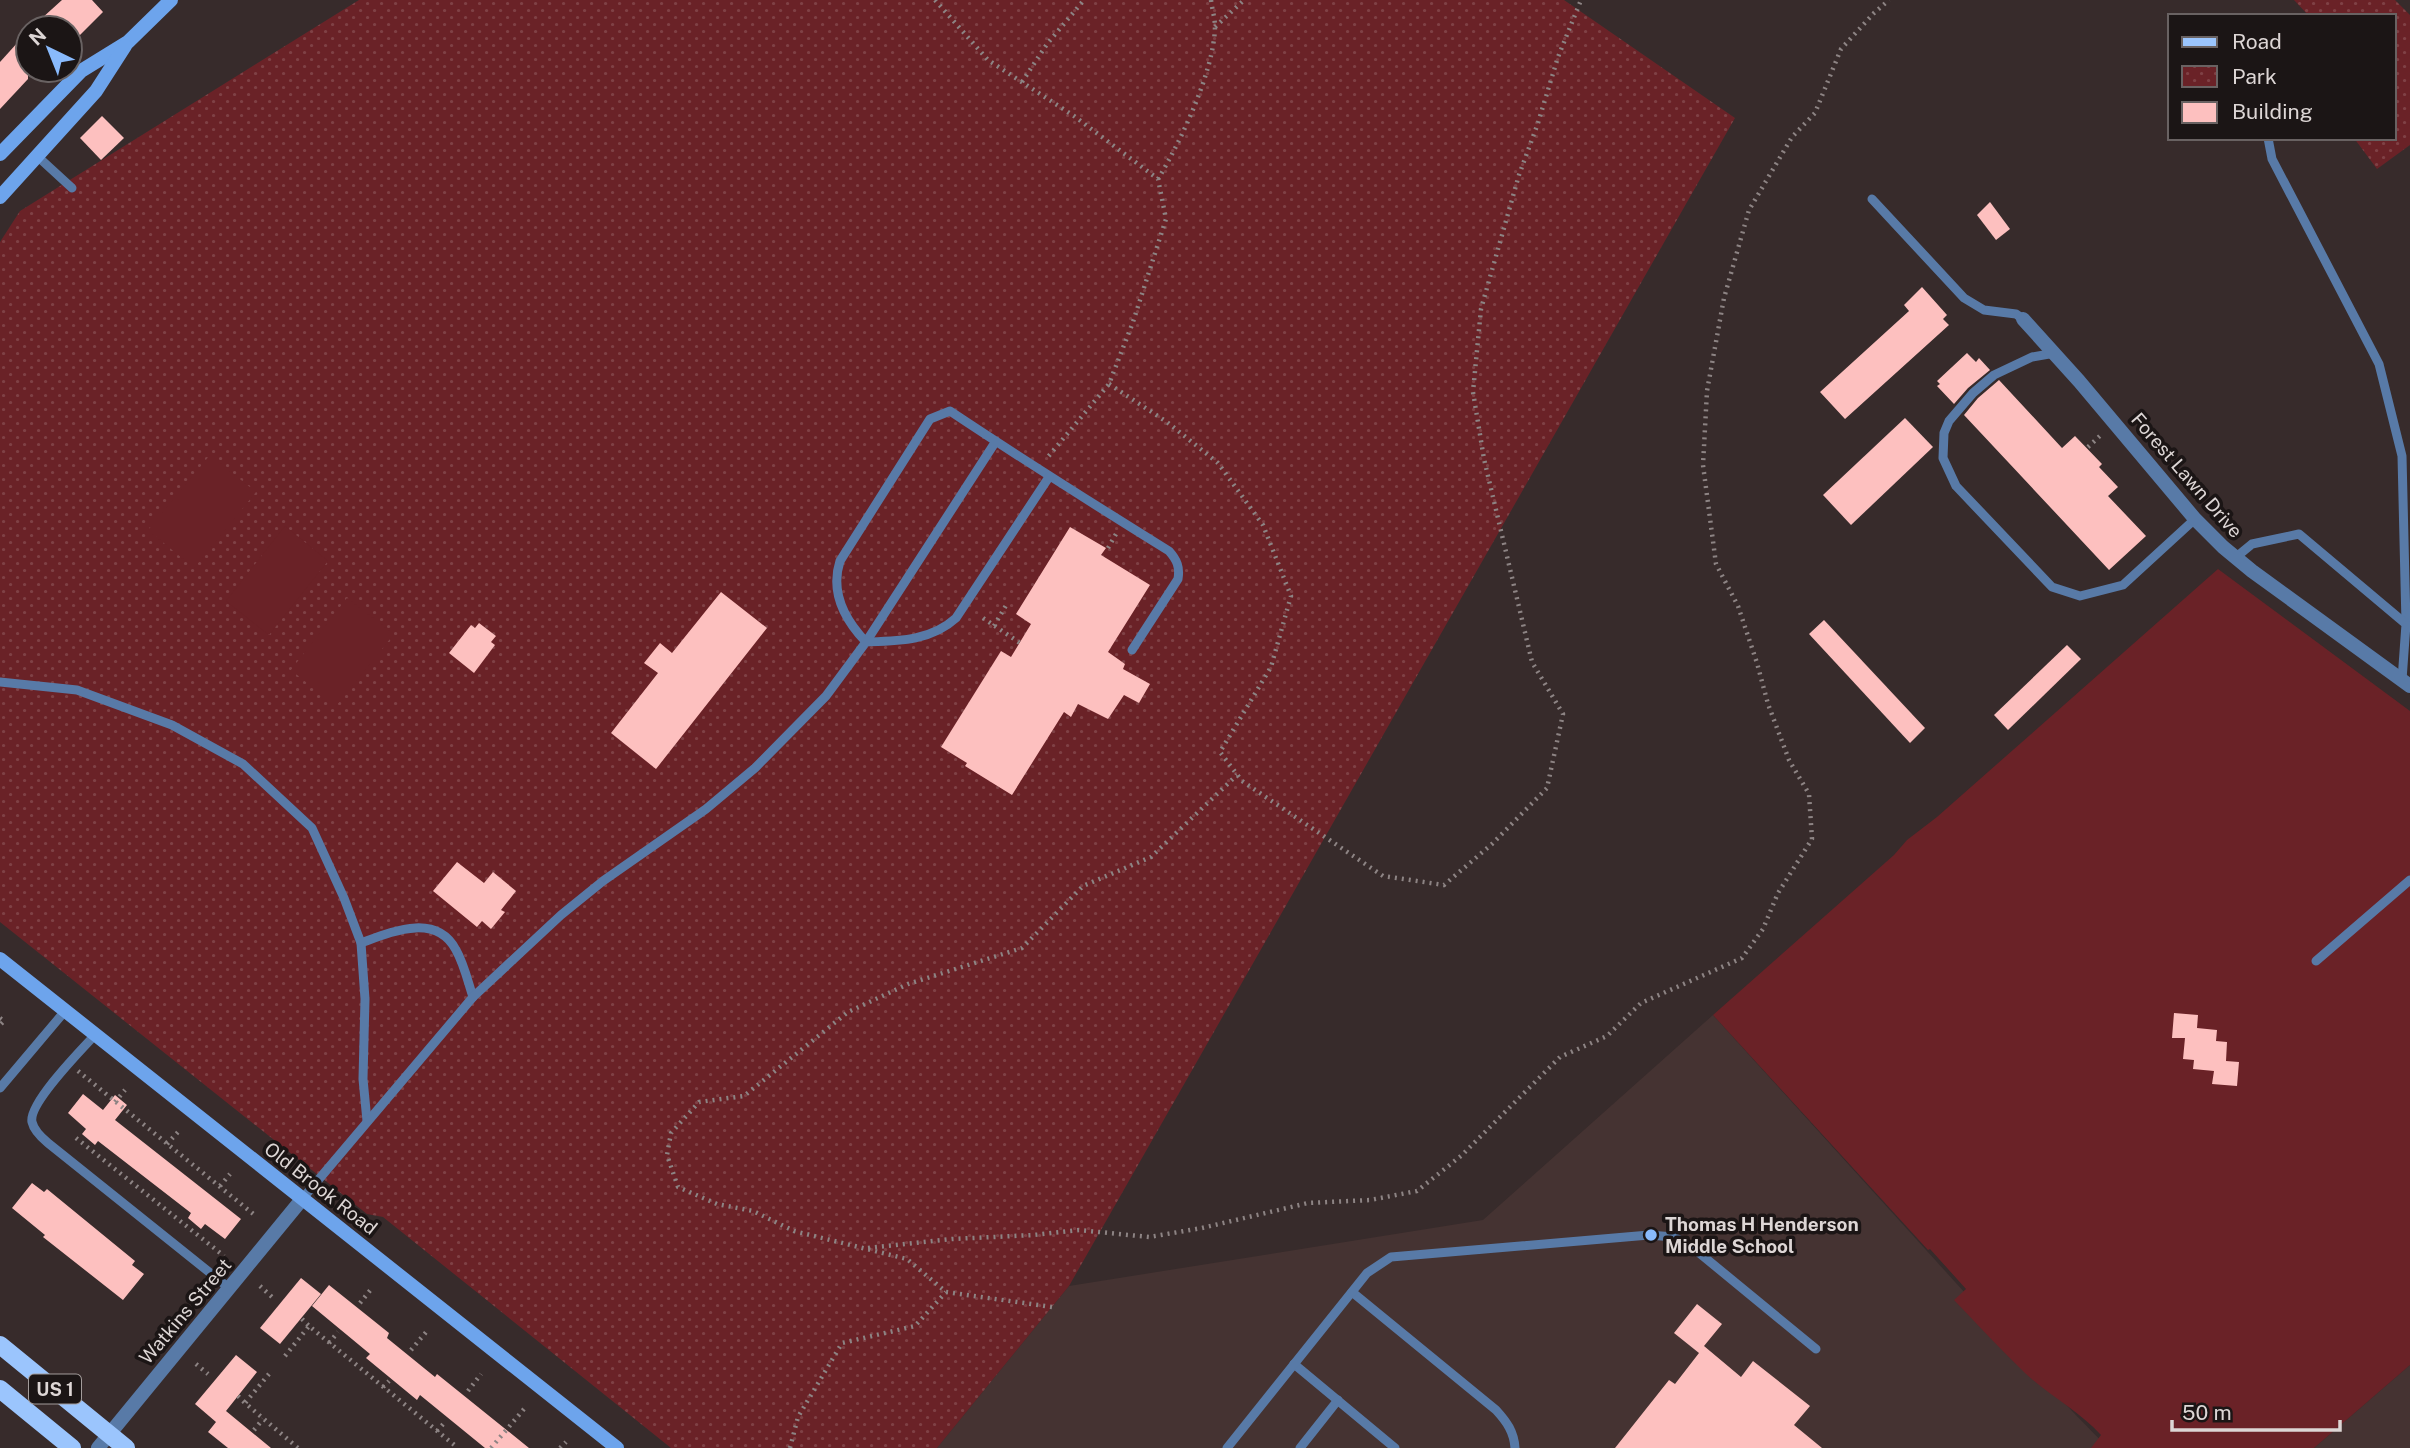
<svg xmlns="http://www.w3.org/2000/svg" width="2410" height="1448" font-family="'Public Sans',sans-serif">
  <defs>
    <pattern id="park-dots" width="8" height="8" patternUnits="userSpaceOnUse" patternTransform="scale(1.75)"><rect width="8" height="8" fill="#6a2227"/><path d="M2 2h.1M6 6h.1" fill="none" stroke="#7f4145" stroke-width="1.8" stroke-linecap="round"/></pattern>
  </defs>
  <rect width="100%" height="100%" fill="#372b2b"/>
  <g fill="#453332">
    <path d="M1713,1015L2072,1411L2108,1448H937L1069,1286L1483,1220Z"/>
    <path d="M2410,1365V1448H2314Z"/>
  </g>
  <g fill="url(#park-dots)">
    <path d="M359,0H1564L1735,118L1069,1286L937,1448H671L383,1217L367,1214L0,922V242L20,211Z"/>
    <path d="M2294,0H2395L2410,15V145L2377,169L2354,138H2394V16H2309Z"/>
  </g>
  <g fill="#6a2227">
    <path d="M210,455L256,492L194,568L148,530Z"/>
    <path d="M285,526L328,561L269,635L226,601Z"/>
    <path d="M2218,569L2410,711V1365L2314,1448H2091L2101,1435C2079,1411 2050,1396 2026,1374C2001,1350 1978,1325 1954,1300L1966,1289L1930,1249L1928,1250L1713,1015L1894,855L1907,840L1937,817Z"/>
    <path d="M347,598L394,634L336,706L291,670Z"/>
  </g>
  <g fill="#fdc0bf">
    <path d="M62,0H92L103,12L70,45V28H31Z"/>
    <path d="M28,31V79L0,109V62Z"/>
    <path d="M102,116L124,138L101,160L80,138Z"/>
    <path d="M1990,202L2010,229L1996,240L1977,215Z"/>
    <path d="M1922,287L1947,315L1943,319L1949,325L1845,419L1820,392L1909,311L1904,305Z"/>
    <path d="M1967,353L1976,362L1979,358L1990,370L1968,388L1954,404L1937,386L1940,384L1937,381Z"/>
    <path d="M1999,380L2062,448L2075,436L2102,464L2099,467L2118,487L2108,496L2146,536L2109,570L1964,415L1978,398Z"/>
    <path d="M1905,418L1933,447L1851,525L1823,495Z"/>
    <path d="M1070,527L1106,548L1101,555L1150,585L1108,652L1125,664L1123,669L1150,684L1139,703L1124,695L1108,719L1078,704L1071,717L1064,712L1012,795L965,766L967,763L941,747L1001,651L1011,657L1031,624L1016,614Z"/>
    <path d="M721,592L767,628L656,769L611,733L658,673L644,663L660,643L672,653Z"/>
    <path d="M1824,620L1925,728L1910,743L1809,634Z"/>
    <path d="M479,623L496,636L491,642L495,645L474,673L449,653L471,625L475,628Z"/>
    <path d="M2067,645L2081,659L2008,730L1994,715Z"/>
    <path d="M457,862L484,883L493,872L516,891L501,910L505,912L491,929L482,921L477,927L433,891Z"/>
    <path d="M2174,1013L2198,1015L2197,1028L2217,1030L2216,1041L2227,1042L2226,1061L2239,1062L2237,1086L2212,1084L2214,1071L2193,1069L2194,1060L2183,1059L2185,1038H2172Z"/>
    <path d="M83,1094L103,1110L115,1095L127,1105L115,1120L241,1219L225,1239L205,1224L201,1229L188,1218L191,1213L98,1141L95,1145L82,1134L86,1129L68,1113Z"/>
    <path d="M32,1183L44,1192L47,1189L135,1261L132,1265L144,1274L123,1300L43,1237L45,1235L12,1208Z"/>
    <path d="M301,1278L321,1294L280,1344L260,1328Z"/>
    <path d="M329,1285L389,1333L387,1338L435,1377L437,1374L529,1448H485L420,1395L417,1400L366,1358L370,1354L312,1306Z"/>
    <path d="M1697,1304L1722,1324L1704,1346L1741,1377L1753,1361L1810,1406L1794,1425L1822,1448H1615L1669,1380L1675,1384L1699,1353L1674,1333Z"/>
    <path d="M236,1355L257,1372L226,1411L271,1448H228L208,1432L216,1422L195,1404Z"/>
  </g>
  <g fill="none" stroke-linecap="round" stroke-linejoin="round">
    <g stroke="#8d8484" stroke-width="4.5" stroke-dasharray="2 5" stroke-linecap="butt">
      <path d="M935,0L988,60L1074,116L1158,179L1166,219L1133,322L1109,384L1047,458"/>
      <path d="M1215,27L1244,0"/>
      <path d="M1022,82L1047,44L1084,0"/>
      <path d="M1158,179C1181,141 1214,71 1215,27C1215,18 1212,9 1211,0"/>
      <path d="M1109,384L1167,422L1218,463L1263,525L1291,596L1271,667L1220,752L1242,781L1383,876L1444,885L1492,844L1547,788L1563,714L1532,662L1484,459L1473,392L1481,309L1519,175L1538,123L1558,57L1581,0"/>
      <path d="M2088,447L2102,434"/>
      <path d="M1108,548L1116,534"/>
      <path d="M983,618L1020,643"/>
      <path d="M994,626L1008,602"/>
      <path d="M0,1018L4,1021L0,1025"/>
      <path d="M78,1071L257,1217"/>
      <path d="M115,1102L125,1090"/>
      <path d="M76,1138L224,1256"/>
      <path d="M167,1144L178,1132"/>
      <path d="M220,1186L230,1174"/>
      <path d="M868,1248L952,1239L1034,1235L1079,1230L1149,1237L1202,1228L1308,1203L1370,1200L1417,1191L1462,1155L1560,1057L1607,1036L1641,1003L1742,958L1763,929L1778,893L1812,839L1809,794L1789,760L1768,704L1757,663L1738,606L1716,564L1703,465L1707,391L1724,298L1749,210L1792,137L1815,113L1841,49L1874,13L1889,0"/>
      <path d="M260,1286L272,1297"/>
      <path d="M360,1303L372,1288"/>
      <path d="M1052,1307L946,1292L907,1259L794,1231L753,1211L717,1204L678,1187L667,1155L671,1133L699,1102L744,1096L848,1012L908,984L1022,948L1083,886L1151,857L1237,775"/>
      <path d="M302,1319L309,1326"/>
      <path d="M329,1343L338,1332"/>
      <path d="M411,1350L427,1331"/>
      <path d="M285,1356L309,1326L458,1448"/>
      <path d="M196,1364L208,1374"/>
      <path d="M269,1374L245,1403L298,1448"/>
      <path d="M383,1387L389,1381"/>
      <path d="M468,1391L481,1374"/>
      <path d="M238,1396L245,1403"/>
      <path d="M254,1430L263,1419"/>
      <path d="M437,1431L446,1421"/>
      <path d="M491,1448L524,1409"/>
      <path d="M560,1448L566,1442"/>
      <path d="M790,1448L798,1417L842,1343L915,1326L946,1292"/>
    </g>
    <g stroke="#587aa7" stroke-width="9">
      <path d="M2268,138L2272,159L2379,364L2402,456L2406,624"/>
      <path d="M36,155L72,188"/>
      <path d="M1872,199L1964,298L1984,310L2016,314L2023,319"/>
      <path d="M2055,353L2032,357L1994,375L1973,393L1949,421L1944,433L1943,458L1956,486L2052,587L2080,596L2123,585L2195,519"/>
      <path d="M996,441L866,642C845,620 830,592 840,561L930,419L950,411C1022,459 1095,505 1169,551C1177,560 1180,567 1178,579L1132,650"/>
      <path d="M2235,558L2252,544L2299,534L2406,624L2402,680"/>
      <path d="M0,682L77,690L172,725L243,764L312,828L344,898L361,943L365,999L363,1079L367,1121"/>
      <path d="M361,943C391,932 436,912 456,950C464,964 468,982 473,997"/>
      <path d="M2316,961L2410,880"/>
      <path d="M95,1035C82,1049 28,1104 32,1122C34,1131 42,1138 48,1143L229,1288"/>
      <path d="M0,1088L65,1011"/>
      <path d="M303,1198L473,997L561,915L603,881L706,809L755,768L826,696L866,642C898,641 931,641 956,618L1049,477"/>
      <path d="M1352,1292L1496,1410C1507,1422 1514,1432 1515,1448"/>
      <path d="M1294,1364L1395,1448"/>
      <path d="M1227,1448L1367,1273L1391,1257L1649,1235L1674,1237L1692,1247L1816,1349"/>
      <path d="M1300,1448L1338,1400"/>
    </g>
    <g stroke="#587aa7" stroke-width="14">
      <path d="M2023,319L2079,381L2195,519L2223,547L2252,571L2410,686"/>
      <path d="M98,1448L303,1198"/>
    </g>
    <g stroke="#6da4ec" stroke-width="14">
      <path d="M0,154L81,71L128,42L171,0"/>
      <path d="M0,197L96,91L125,46"/>
      <path d="M0,959L617,1448"/>
    </g>
    <g stroke="#9bc5fd" stroke-width="18">
      <path d="M0,1345L126,1448"/>
      <path d="M0,1389L72,1448"/>
    </g>
  </g>
  <circle fill="#89bafc" stroke="#1b1515" stroke-width="2.5" cx="1651" cy="1235" r="7"/>
  <g text-anchor="middle" dominant-baseline="central" stroke-width="7" stroke-linejoin="round" paint-order="stroke">
    <rect fill="#1b1515" stroke="#a39c9b" stroke-width="2" x="29" y="1374.5" width="52" height="29" rx="5"/>
    <g font-size="18" font-weight="bold" fill="#ddd6d5">
      <text x="55" y="1389">US 1</text>
    </g>
    <g font-size="19" fill="#ddd6d5" stroke="#1b1515">
      <text transform="translate(2187 475) rotate(49)">Forest Lawn Drive</text>
      <text transform="translate(321 1188) rotate(38)">Old Brook Road</text>
      <text transform="translate(185 1311) rotate(-50)">Watkins Street</text>
    </g>
    <g font-size="19" font-weight="bold" fill="#ddd6d5" stroke="#1b1515" text-anchor="start">
      <text x="1665" y="1224">Thomas H Henderson<tspan x="1665" dy="22">Middle School</tspan></text>
    </g>
  </g>
  <rect x="2168" y="14" width="228" height="126" fill="#1b1515" stroke="#696262" stroke-width="2"/>
  <rect x="2182" y="37" width="35" height="10" fill="#9bc5fd" stroke="#696262" stroke-width="2"/>
  <text x="2232" y="49" font-size="21" fill="#ddd6d5">Road</text>
  <rect x="2182" y="66" width="35" height="21" fill="url(#park-dots)" stroke="#696262" stroke-width="2"/>
  <text x="2232" y="84" font-size="21" fill="#ddd6d5">Park</text>
  <rect x="2182" y="102" width="35" height="21" fill="#fdc0bf" stroke="#696262" stroke-width="2"/>
  <text x="2232" y="119" font-size="21" fill="#ddd6d5">Building</text>
  <g transform="translate(49 49) rotate(317)"><circle r="33" fill="#1b1515" stroke="#696262" stroke-width="2"/>
  <path d="M0-5L12 26L0 18L-12 26Z" fill="#89bafc"/>
  <text y="-10" font-size="19" font-weight="bold" text-anchor="middle" fill="#ddd6d5">N</text>
  </g>
  <path d="M2172 1420v10h168v-10" fill="none" stroke="#ddd6d5" stroke-width="3.5"/>
  <text x="2182" y="1420" font-size="21" fill="#ddd6d5" stroke="#1b1515" stroke-width="5" paint-order="stroke">50 m</text>
</svg>
